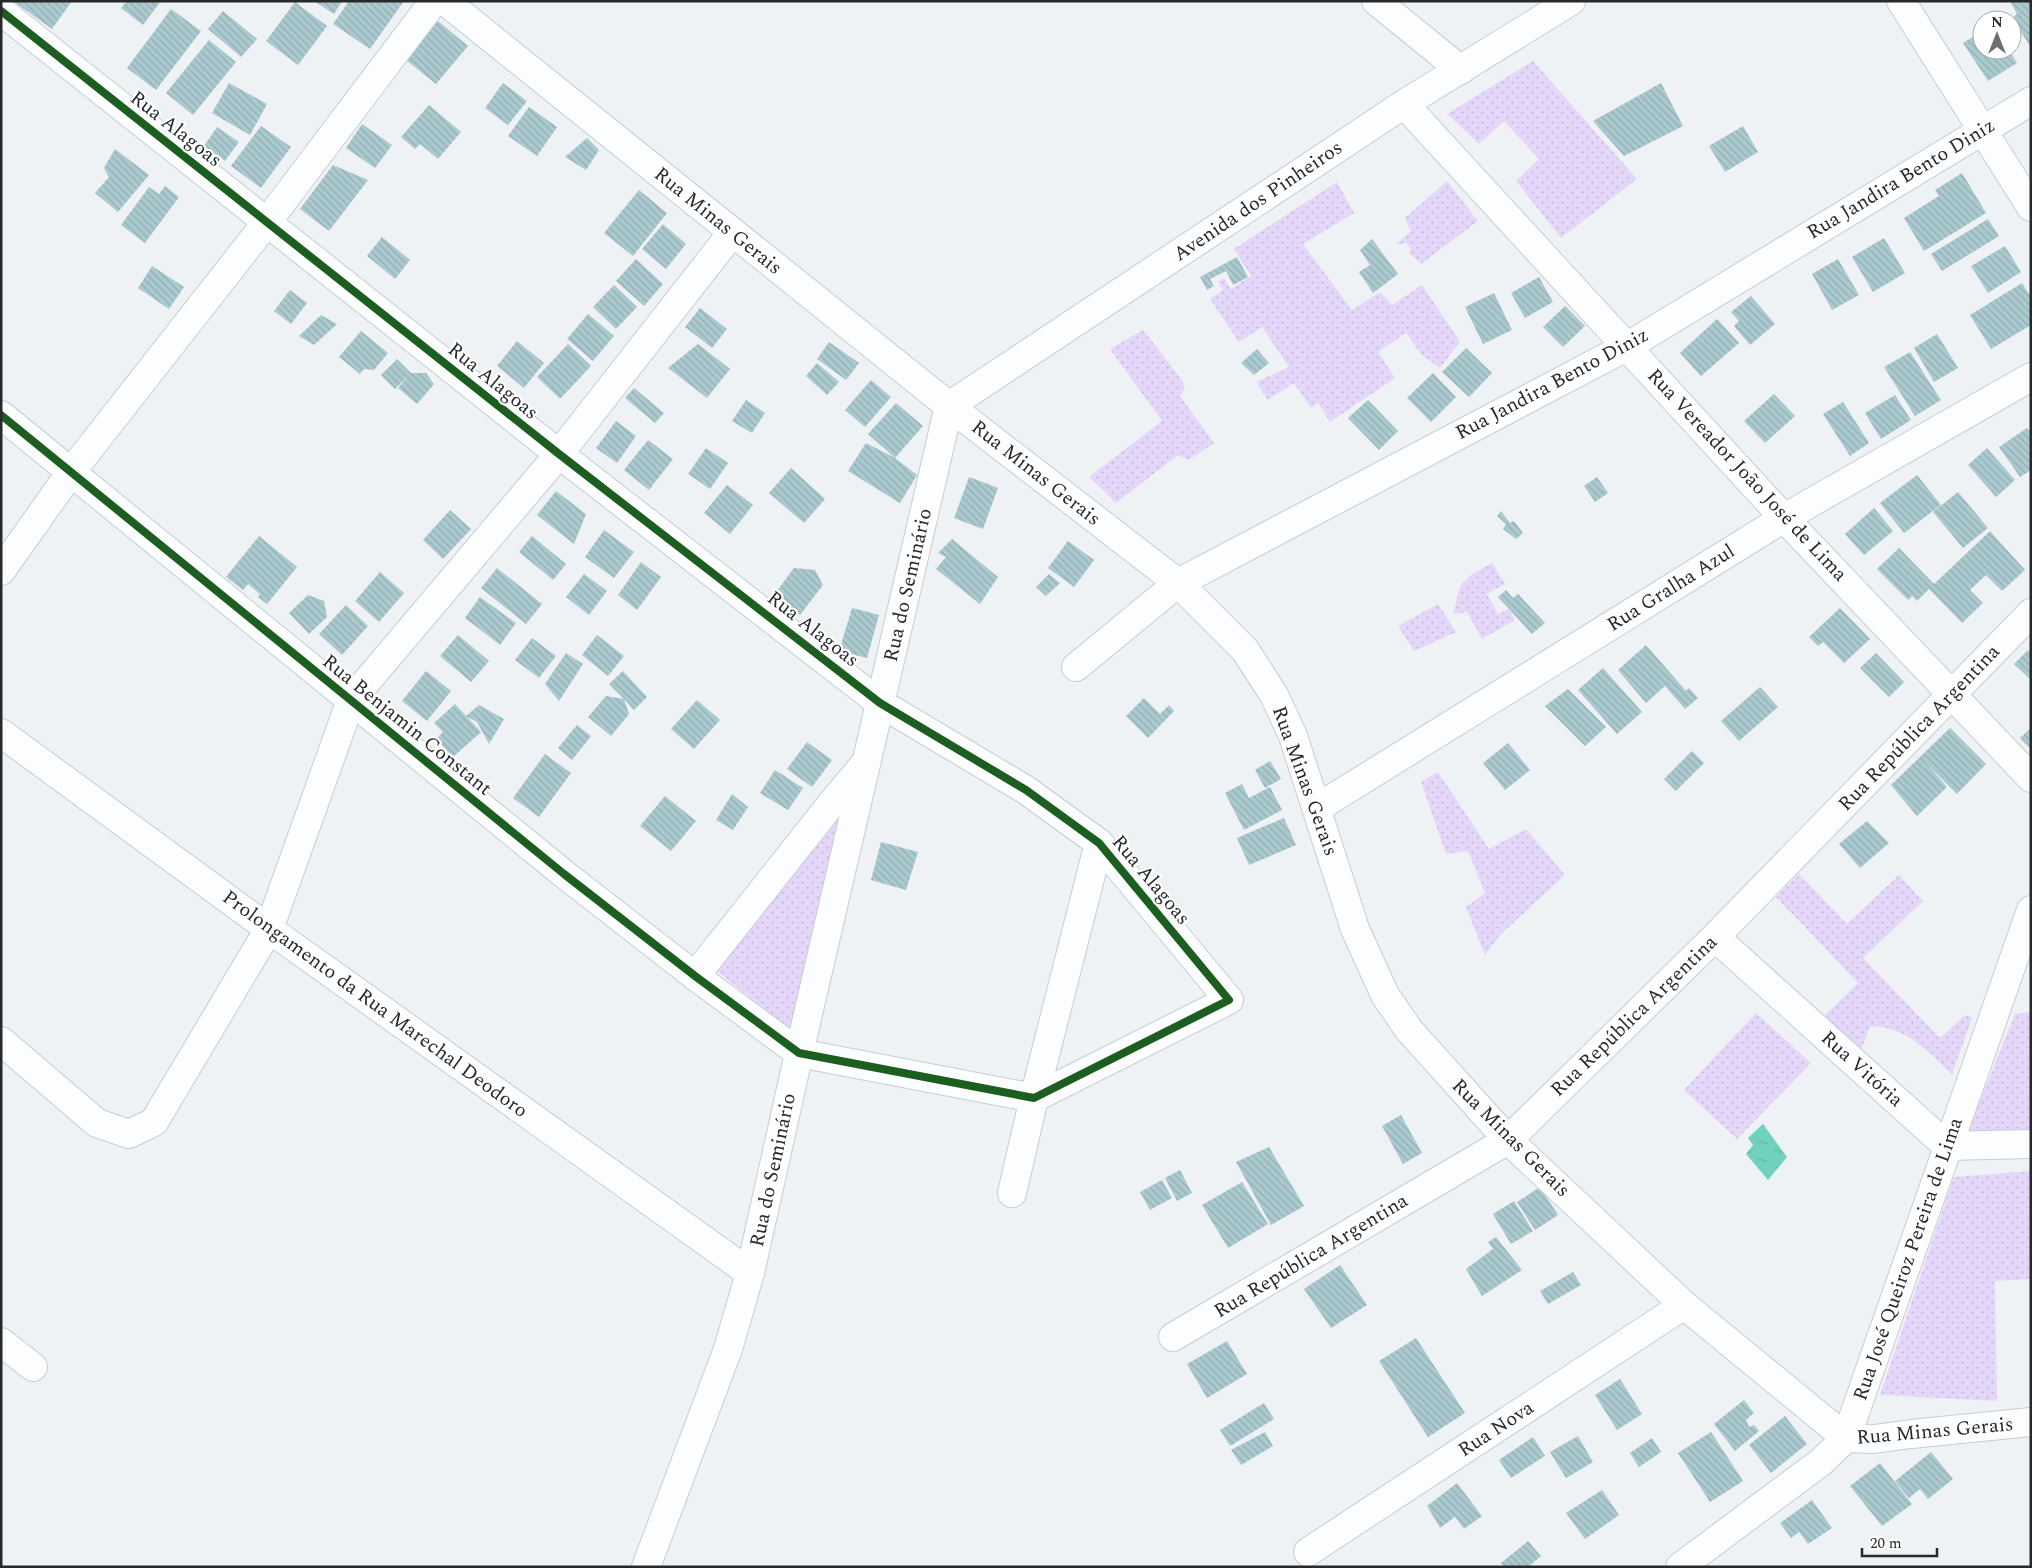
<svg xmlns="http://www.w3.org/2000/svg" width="2032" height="1568" font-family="Spectral,serif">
  <defs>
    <pattern id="grass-dots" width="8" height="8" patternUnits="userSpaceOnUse" patternTransform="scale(1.25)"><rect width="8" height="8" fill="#e5d7f9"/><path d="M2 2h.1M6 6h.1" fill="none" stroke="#c4b9d6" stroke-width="1.8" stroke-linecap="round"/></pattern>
    <pattern id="water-ripples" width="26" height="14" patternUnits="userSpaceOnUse" patternTransform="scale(1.25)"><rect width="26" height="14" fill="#70d2bd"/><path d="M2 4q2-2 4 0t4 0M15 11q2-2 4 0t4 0" fill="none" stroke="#61b4a3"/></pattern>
    <pattern id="building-back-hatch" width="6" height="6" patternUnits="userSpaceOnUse" patternTransform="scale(1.25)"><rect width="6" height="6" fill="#abcacf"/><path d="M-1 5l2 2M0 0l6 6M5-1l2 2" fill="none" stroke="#93aeb2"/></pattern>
  </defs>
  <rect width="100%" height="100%" fill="#eef2f5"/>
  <g fill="url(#grass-dots)">
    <path d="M1533,61L1637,179L1561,238L1516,181L1539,159L1504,121L1479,144L1447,114Z"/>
    <path d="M1447,181L1478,221L1421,264L1410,254L1411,248L1405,242L1400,245L1397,243L1411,231L1405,218Z"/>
    <path d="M1337,182L1354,213L1303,244L1352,310L1380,292L1392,305L1422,285L1460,342L1440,368L1422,355L1406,333L1378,352L1395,378L1330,422L1318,403L1311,408L1294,383L1268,400L1256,382L1289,367L1262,327L1239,342L1210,299L1223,290L1218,282L1224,278L1231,289L1251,276L1234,249Z"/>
    <path d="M1143,330L1179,376L1185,387L1180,396L1214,443L1189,460L1178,455L1116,503L1089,477L1162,421L1110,349Z"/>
    <path d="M1492,563L1505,584L1487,594L1498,614L1509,609L1515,620L1482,639L1467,612L1453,614L1460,586L1472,574Z"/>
    <path d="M1438,604L1456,632L1414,651L1398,626Z"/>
    <path d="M1438,772L1489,849L1526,829L1565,875L1501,934L1485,955L1466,907L1485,893L1468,851L1446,854L1421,782Z"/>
    <path d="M852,794L796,1035L715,969Z"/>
    <path d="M1799,874L1847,924L1899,875L1923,901L1863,958L1940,1038L1965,1015L1972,1018L1952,1074C1927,1051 1907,1027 1870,1026L1860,1053L1825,1015L1858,983L1776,897Z"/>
    <path d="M2031,1012V1135L1966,1136L2015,1014Z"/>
    <path d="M1756,1013L1811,1063L1737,1139L1684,1090Z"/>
    <path d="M2031,1171V1279L1995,1281L1997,1401L1880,1395L1954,1177Z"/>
  </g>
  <path fill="url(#water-ripples)" d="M1763,1124L1787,1157L1768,1180L1746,1154L1753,1145L1748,1138Z"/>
  <g fill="url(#building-back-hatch)">
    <path d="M13,1H72L52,29Z"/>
    <path d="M127,1H161L143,25L121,8Z"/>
    <path d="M314,1H342L334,14Z"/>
    <path d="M349,1H404L370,49L333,24Z"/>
    <path d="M2010,1H2031L2030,46L2012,18L2017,14Z"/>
    <path d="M295,2L327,26L298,65L266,41Z"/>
    <path d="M171,9L201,31L156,90L127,68Z"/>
    <path d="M223,11L257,39L241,57L208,29Z"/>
    <path d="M438,21L468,46L436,84L406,60Z"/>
    <path d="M1982,31V50H2009L2017,63L1988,81L1963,43Z"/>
    <path d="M209,40L236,62L193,115L166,93Z"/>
    <path d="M229,83L267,104L250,135L212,113Z"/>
    <path d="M503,83L527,101L508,125L485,108Z"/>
    <path d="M1661,83L1683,126L1624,156L1593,121Z"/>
    <path d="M429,105L461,132L438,159L420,144L415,149L401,137Z"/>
    <path d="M529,107L557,127L537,156L508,136Z"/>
    <path d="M362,124L392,145L375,168L346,148Z"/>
    <path d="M261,126L291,147L261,188L231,166Z"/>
    <path d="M1743,126L1758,152L1725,172L1709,146Z"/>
    <path d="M217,127L239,142L225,161L204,146Z"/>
    <path d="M587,138L599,150L586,170L565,157Z"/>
    <path d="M115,149L149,175L118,212L95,193L109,177L104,168Z"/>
    <path d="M333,165L368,180L329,231L300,209Z"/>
    <path d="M1962,173L1986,213L1924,251L1904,218L1939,196L1935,190Z"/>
    <path d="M165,186L179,197L145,243L121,225L149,187L159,194Z"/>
    <path d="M639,190L667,213L633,256L604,233Z"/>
    <path d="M1988,219L1999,236L1942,271L1931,254Z"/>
    <path d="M663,224L686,244L666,269L642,249Z"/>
    <path d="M382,237L410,260L395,279L367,256Z"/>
    <path d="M1884,238L1905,273L1873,292L1852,257Z"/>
    <path d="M1372,239L1398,274L1373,293L1359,272L1370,265L1360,250Z"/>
    <path d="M2005,246L2021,272L1988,293L1971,266Z"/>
    <path d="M1237,257L1248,277L1233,285L1226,271L1210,279L1214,286L1207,290L1200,277Z"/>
    <path d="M636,259L663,284L644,306L616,281Z"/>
    <path d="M1838,259L1859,295L1832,310L1812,274Z"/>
    <path d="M152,266L184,287L169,309L138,288Z"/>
    <path d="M1539,277L1553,302L1525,318L1511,293Z"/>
    <path d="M2022,283L2031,297V325L1991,349L1970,315Z"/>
    <path d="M614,285L637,307L616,329L593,307Z"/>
    <path d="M290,290L307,303L291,324L274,311Z"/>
    <path d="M1494,293L1512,330L1483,344L1465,307Z"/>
    <path d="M1751,296L1775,324L1750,345L1734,326L1739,321L1731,312Z"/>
    <path d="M1565,306L1585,326L1563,347L1543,327Z"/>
    <path d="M700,308L727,329L712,348L685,327Z"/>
    <path d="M588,314L614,336L593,361L567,339Z"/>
    <path d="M321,315L337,324L314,345L299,336Z"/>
    <path d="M1717,319L1739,343L1701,376L1680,353Z"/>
    <path d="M361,331L388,353L374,370L364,369L360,374L339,357Z"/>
    <path d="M1937,334L1958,368L1934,382L1914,348Z"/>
    <path d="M517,341L544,363L524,388L497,366Z"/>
    <path d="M829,342L859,363L846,380L817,359Z"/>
    <path d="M568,344L591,366L560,399L537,377Z"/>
    <path d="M698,344L730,369L707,398L668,368Z"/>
    <path d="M1466,348L1492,373L1469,397L1442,372Z"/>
    <path d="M1257,349L1269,363L1254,375L1241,363Z"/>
    <path d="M1910,352L1941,400L1915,416L1884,367Z"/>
    <path d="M397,359L411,373H426L434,384L417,404L398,388L409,375L395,389L381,375Z"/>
    <path d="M817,363L839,382L827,395L806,376Z"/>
    <path d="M1433,373L1456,397L1431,422L1407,398Z"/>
    <path d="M871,380L891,397L865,427L845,410Z"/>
    <path d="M634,388L664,413L655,423L625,398Z"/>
    <path d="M1774,394L1795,416L1765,443L1744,421Z"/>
    <path d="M1895,395L1911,420L1881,439L1865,413Z"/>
    <path d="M746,400L765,413L752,433L732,421Z"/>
    <path d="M1368,400L1398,431L1379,450L1348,418Z"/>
    <path d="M1843,402L1869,443L1850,456L1823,414Z"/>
    <path d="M896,403L923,426L895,458L868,434Z"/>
    <path d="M616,421L636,436L617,463L596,448Z"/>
    <path d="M2027,428L2031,434V470L2020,477L1999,447Z"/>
    <path d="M648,440L673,459L649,490L624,470Z"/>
    <path d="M866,443L895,458L917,475L900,503L848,471Z"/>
    <path d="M706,448L728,463L710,489L688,474Z"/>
    <path d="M1987,448L2015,480L1996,497L1968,465Z"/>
    <path d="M791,468L825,499L804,523L769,493Z"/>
    <path d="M1917,475L1941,505L1904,533L1880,503Z"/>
    <path d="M969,477L998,488L983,529L954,518Z"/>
    <path d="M1597,477L1608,493L1595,502L1584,486Z"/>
    <path d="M727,485L753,505L730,534L704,513Z"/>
    <path d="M556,491L586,514L574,544L537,515Z"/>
    <path d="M1958,492L1988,528L1963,548L1933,512Z"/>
    <path d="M1874,508L1893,531L1864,555L1845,534Z"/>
    <path d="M450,510L471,529L443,559L423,540Z"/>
    <path d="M1501,511L1510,523L1514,521L1523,533L1516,539L1503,529L1506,524L1497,516Z"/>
    <path d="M604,530L634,552L614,578L585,557Z"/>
    <path d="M1990,531L2025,570L2002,591L1986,575L1970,590L1983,603L1962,623L1929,589L1917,601L1912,596L1908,600L1877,569L1899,548L1934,584Z"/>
    <path d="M259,536L297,567L267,604L258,597L260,594L248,584L243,590L226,577Z"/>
    <path d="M532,536L566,564L553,580L519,552Z"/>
    <path d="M952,539L998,577L980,604L936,569L946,557L938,553Z"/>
    <path d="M1068,541L1094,560L1074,587L1048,568Z"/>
    <path d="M641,562L661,577L637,610L618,595Z"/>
    <path d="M497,568L542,604L526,624L481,588Z"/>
    <path d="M794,568L815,570L823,585L800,615L774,595Z"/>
    <path d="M380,572L404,593L379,622L355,601Z"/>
    <path d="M584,574L607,591L589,615L566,597Z"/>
    <path d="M1049,574L1060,583L1046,596L1036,587Z"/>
    <path d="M1506,590L1513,598L1518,594L1545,623L1532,634L1498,597Z"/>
    <path d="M308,595L324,601L327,617L309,634L289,613Z"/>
    <path d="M480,597L516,623L500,645L465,618Z"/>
    <path d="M346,605L368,626L342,655L319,634Z"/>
    <path d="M852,608L879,615L867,658L839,651Z"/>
    <path d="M1840,608L1870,639L1844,663L1823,642L1818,646L1809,637Z"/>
    <path d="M458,635L489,661L471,682L440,656Z"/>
    <path d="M597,635L624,656L608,676L582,655Z"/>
    <path d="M532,638L556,656L539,678L515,660Z"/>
    <path d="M1646,645L1686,691L1689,688L1698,698L1685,709L1665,686L1646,703L1618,670Z"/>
    <path d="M2028,650L2031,653V680L2014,664Z"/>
    <path d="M566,653L583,664L559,701L545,684Z"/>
    <path d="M1876,653L1904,682L1889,697L1860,668Z"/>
    <path d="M1603,668L1642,712L1617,734L1578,690Z"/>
    <path d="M426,671L451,691L427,721L402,701Z"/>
    <path d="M623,671L647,697L634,710L624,699L629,714L611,736L588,717L606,696L624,699L609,684Z"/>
    <path d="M1760,687L1778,707L1739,741L1721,721Z"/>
    <path d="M1568,689L1606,727L1585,746L1545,706Z"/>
    <path d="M1144,698L1160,714L1169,705L1174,711L1148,738L1126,716Z"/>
    <path d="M697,700L720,720L694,749L671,729Z"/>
    <path d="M455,704L481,732L453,757L436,739L443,732L434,723Z"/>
    <path d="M479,705L504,719L489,744L477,722L466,716Z"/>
    <path d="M577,725L591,736L572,760L558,748Z"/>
    <path d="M1950,728L1986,764L1957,794L1925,762L1947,787L1917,816L1891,785Z"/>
    <path d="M2031,728V749L2020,738Z"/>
    <path d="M807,742L832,760L812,787L787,769Z"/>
    <path d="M1508,743L1530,770L1505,790L1483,763Z"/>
    <path d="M1692,751L1704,763L1676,791L1664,779Z"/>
    <path d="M545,754L571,773L539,817L513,798Z"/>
    <path d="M1270,761L1281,779L1265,788L1255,770Z"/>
    <path d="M775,770L803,788L788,810L760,793Z"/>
    <path d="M1242,784L1249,798L1270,787L1282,810L1244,830L1225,793Z"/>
    <path d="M732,794L748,807L733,830L716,820Z"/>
    <path d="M665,796L696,821L671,851L640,826Z"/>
    <path d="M1284,818L1296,845L1249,865L1237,838Z"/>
    <path d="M1867,821L1889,843L1860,868L1839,844Z"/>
    <path d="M881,842L918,852L906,890L871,880Z"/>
    <path d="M1401,1115L1422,1153L1403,1164L1382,1126Z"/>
    <path d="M1269,1147L1304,1206L1271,1225L1236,1162Z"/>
    <path d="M1180,1170L1192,1193L1177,1201L1165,1178Z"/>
    <path d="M1162,1180L1172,1198L1150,1210L1140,1192Z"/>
    <path d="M1242,1182L1268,1224L1228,1248L1202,1205Z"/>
    <path d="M1540,1187L1558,1215L1535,1230L1517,1202Z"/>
    <path d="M1514,1201L1533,1231L1511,1244L1493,1214Z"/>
    <path d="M1496,1237L1522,1270L1482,1296L1466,1269L1493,1249L1488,1242Z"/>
    <path d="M1340,1265L1367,1305L1331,1328L1304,1289Z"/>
    <path d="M1573,1272L1581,1285L1548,1304L1540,1291Z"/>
    <path d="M1416,1338L1465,1413L1428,1437L1379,1361Z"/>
    <path d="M1227,1341L1247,1374L1207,1398L1187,1364Z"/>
    <path d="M1620,1379L1642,1414L1617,1430L1595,1395Z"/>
    <path d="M1744,1400L1754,1413L1746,1420L1749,1427L1754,1425L1759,1431L1735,1451L1714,1424Z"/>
    <path d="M1264,1403L1274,1419L1230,1446L1220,1430Z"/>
    <path d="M1785,1416L1807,1444L1771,1473L1749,1445Z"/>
    <path d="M1265,1432L1273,1446L1241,1465L1231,1450Z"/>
    <path d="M1711,1432L1743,1481L1710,1502L1678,1453Z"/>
    <path d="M1578,1436L1593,1462L1566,1478L1550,1452Z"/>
    <path d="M1533,1437L1545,1456L1511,1478L1499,1460Z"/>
    <path d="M1652,1438L1661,1452L1639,1467L1630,1453Z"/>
    <path d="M1931,1452L1953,1479L1928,1499L1920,1489L1909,1498L1895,1481Z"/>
    <path d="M1880,1463L1912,1504L1882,1526L1850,1486Z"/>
    <path d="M1457,1483L1482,1516L1464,1529L1455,1517L1440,1528L1427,1506Z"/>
    <path d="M1602,1490L1619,1515L1585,1539L1566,1513Z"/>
    <path d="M1812,1500L1832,1528L1808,1544L1799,1532L1791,1538L1780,1523Z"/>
    <path d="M1528,1541L1541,1556L1528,1567H1504L1501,1563Z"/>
  </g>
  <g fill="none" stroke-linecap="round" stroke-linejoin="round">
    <defs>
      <g id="minor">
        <path d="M445,1L949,406L1178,583L1245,650L1274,695L1293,736L1355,929L1385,995L1409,1030L1508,1140L1684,1305L1846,1438L1874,1439L1911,1434L2031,1422"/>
        <path d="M1376,1L1461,70"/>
        <path d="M1901,1L2031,207"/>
        <path d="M1,11L559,454L880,703L1026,790L1099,843L1229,1000L1034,1098L799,1053L695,976L564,874L1,415"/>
        <path d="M1404,104L1784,518L2031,778"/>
        <path d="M949,406L1404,104L1571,1"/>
        <path d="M1,571L71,472L267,222L434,1"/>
        <path d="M1076,667L1178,583L1628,346L2031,101"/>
        <path d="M1,733L269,929L750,1273"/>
        <path d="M1317,808L1784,518L2031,377"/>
        <path d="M1715,937L1947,1146L2031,1144"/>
        <path d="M695,976L832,803L863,766"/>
        <path d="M1,1041L97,1123L129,1134L154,1122L269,929L351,700L559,454L732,233"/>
        <path d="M1012,1193L1034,1098L1099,843"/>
        <path d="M1173,1337L1508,1140L1715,937L2031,613"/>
        <path d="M1,1342L33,1367"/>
        <path d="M1308,1552L1684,1305"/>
        <path d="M646,1567L728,1349L750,1273L799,1053L949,406"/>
        <path d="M1680,1567L1821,1462L1846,1438L2031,910"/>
      </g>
    </defs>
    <use href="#minor" stroke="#c9ccce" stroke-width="30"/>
    <use href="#minor" stroke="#fcfdfe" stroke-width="28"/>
    <defs>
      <path id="cycleway" d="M1,11L559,454L880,703L1026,790L1099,843L1229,1000L1034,1098L799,1053L695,976L564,874L1,415"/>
    </defs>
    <use href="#cycleway" stroke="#fff" stroke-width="11"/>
    <use href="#cycleway" stroke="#1b5e20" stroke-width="8"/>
  </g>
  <g text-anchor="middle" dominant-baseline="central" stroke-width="4.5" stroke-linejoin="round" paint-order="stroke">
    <g font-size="20" fill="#27292b" stroke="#fff">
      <text transform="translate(176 129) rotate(38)">Rua Alagoas</text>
      <text transform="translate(1901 179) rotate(-31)">Rua Jandira Bento Diniz</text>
      <text transform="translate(1258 201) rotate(-34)">Avenida dos Pinheiros</text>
      <text transform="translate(718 221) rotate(39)">Rua Minas Gerais</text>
      <text transform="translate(493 381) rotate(39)">Rua Alagoas</text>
      <text transform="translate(1552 384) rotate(-28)">Rua Jandira Bento Diniz</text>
      <text transform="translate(1036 473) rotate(38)">Rua Minas Gerais</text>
      <text transform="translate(1747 475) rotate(47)">Rua Vereador João José de Lima</text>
      <text transform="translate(908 585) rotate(-77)">Rua do Seminário</text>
      <text transform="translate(1671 588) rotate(-32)">Rua Gralha Azul</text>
      <text transform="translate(813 629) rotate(38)">Rua Alagoas</text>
      <text transform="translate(407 725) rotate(39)">Rua Benjamin Constant</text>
      <text transform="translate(1919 728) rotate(-46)">Rua República Argentina</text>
      <text transform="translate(1305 781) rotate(70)">Rua Minas Gerais</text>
      <text transform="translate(1151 880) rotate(50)">Rua Alagoas</text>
      <text transform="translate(375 1004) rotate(36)">Prolongamento da Rua Marechal Deodoro</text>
      <text transform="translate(1634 1016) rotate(-44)">Rua República Argentina</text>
      <text transform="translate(1862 1069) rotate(42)">Rua Vitória</text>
      <text transform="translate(1511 1138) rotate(45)">Rua Minas Gerais</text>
      <text transform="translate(773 1170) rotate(-78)">Rua do Seminário</text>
      <text transform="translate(1311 1256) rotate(-31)">Rua República Argentina</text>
      <text transform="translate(1908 1259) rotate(-71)">Rua José Queiroz Pereira de Lima</text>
      <text transform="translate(1496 1429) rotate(-33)">Rua Nova</text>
      <text transform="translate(1935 1431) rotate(-5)">Rua Minas Gerais</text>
    </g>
  </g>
  <rect width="2032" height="1568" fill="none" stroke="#27292b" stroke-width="5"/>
  <g transform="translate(1997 35)"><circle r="24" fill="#ffffff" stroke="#a9a9aa"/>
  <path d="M0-4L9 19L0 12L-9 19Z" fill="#6d6f72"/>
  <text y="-8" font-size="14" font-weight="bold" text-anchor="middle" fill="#27292b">N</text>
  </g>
  <path d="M1862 1548v8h75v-8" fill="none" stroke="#27292b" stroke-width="2.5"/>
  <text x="1870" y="1548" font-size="15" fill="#27292b" stroke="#ffffff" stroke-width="4" paint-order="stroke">20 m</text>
</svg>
